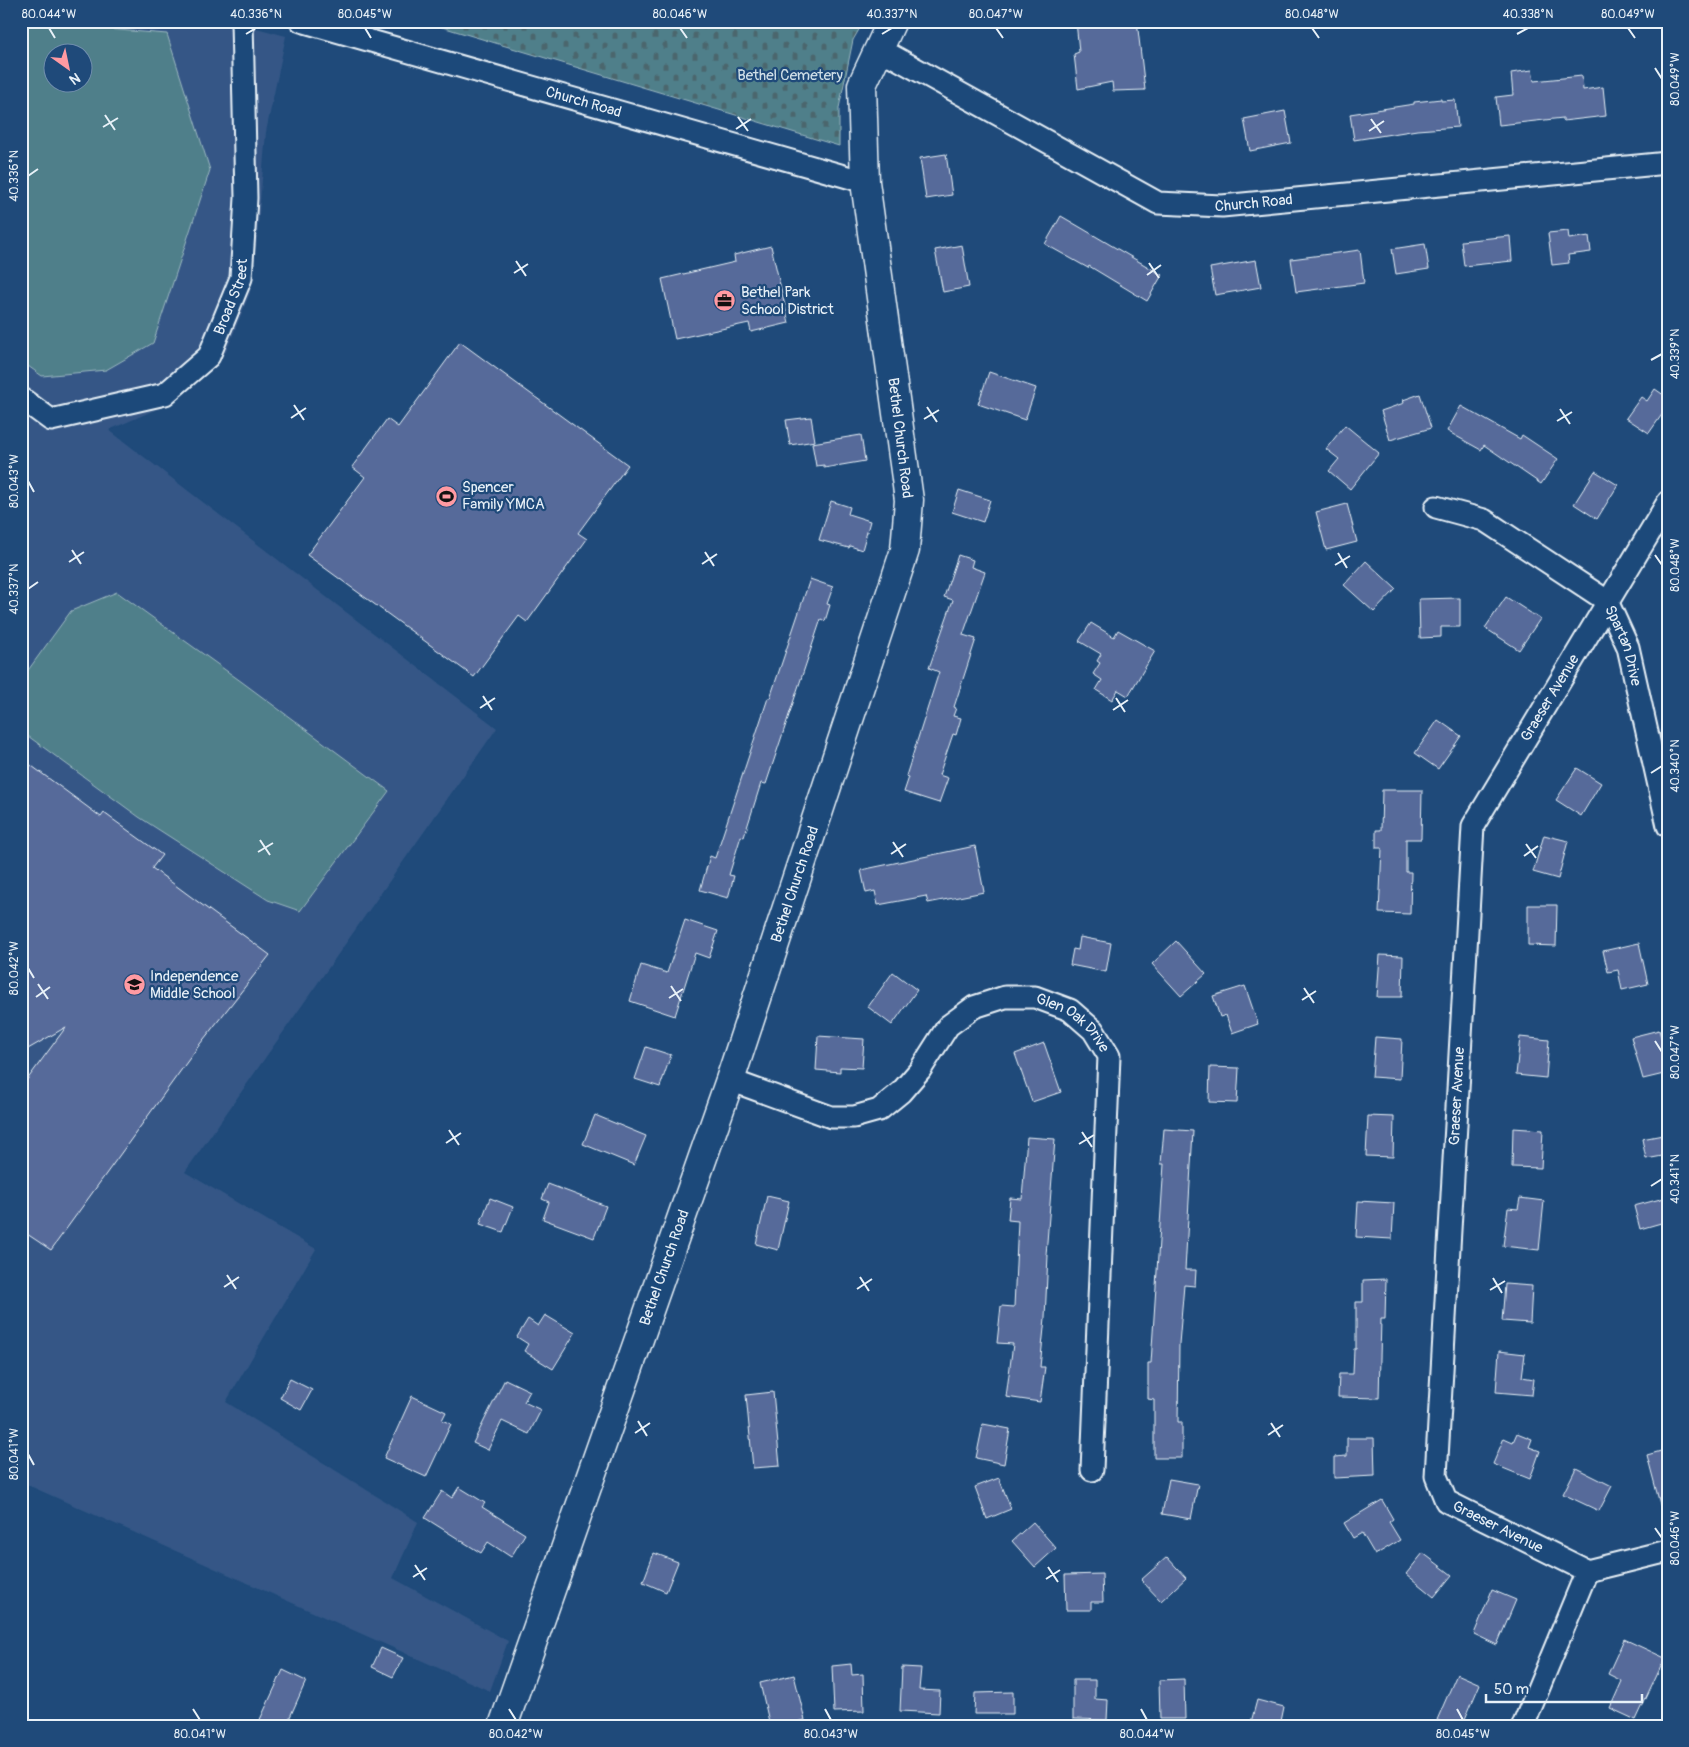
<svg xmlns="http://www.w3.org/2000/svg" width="1689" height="1747" font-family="Pangolin,sans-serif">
  <defs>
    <pattern id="cemetery-stones" width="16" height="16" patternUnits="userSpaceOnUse" patternTransform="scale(1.25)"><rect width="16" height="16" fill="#4f7f8a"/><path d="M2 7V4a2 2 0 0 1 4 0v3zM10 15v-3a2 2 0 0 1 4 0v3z" fill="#4b666d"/></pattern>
  </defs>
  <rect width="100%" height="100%" fill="#1f4a7a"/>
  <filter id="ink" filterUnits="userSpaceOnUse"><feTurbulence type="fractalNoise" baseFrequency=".02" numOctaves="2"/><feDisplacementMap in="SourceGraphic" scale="10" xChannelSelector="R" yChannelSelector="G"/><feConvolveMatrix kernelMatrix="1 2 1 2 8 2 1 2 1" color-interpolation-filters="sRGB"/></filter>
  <g filter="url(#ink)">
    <path fill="#345786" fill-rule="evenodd" d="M21,21H230L286,36L266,132L257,240L250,293L226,352L171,403L109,430L497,728L185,1172L316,1249L226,1402L418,1522L393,1578L508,1641L490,1691L21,1482ZM52,52H82V82H52Z"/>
    <g fill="#4f7f8a" stroke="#9cb8c1" fill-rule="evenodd">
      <path d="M21,22L167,34L210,170L153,343L106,370L42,376L21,361ZM52,52H82V82H52Z"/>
      <path d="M117,592L242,682L389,791L300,911L268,900L139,817L21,731V680L71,611Z"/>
    </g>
    <path fill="url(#cemetery-stones)" stroke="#9cb8c1" d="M422,21H864L853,40L839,108V146Z"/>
    <g fill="#576b9a" stroke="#e8f1f8">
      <path d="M1076,21H1137L1145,90L1113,91L1112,82L1078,89L1074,54L1079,52Z"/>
      <path d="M1532,70L1534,81L1582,76L1583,90L1603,87L1606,116L1563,121V118L1499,125L1496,97L1513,95L1511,73Z"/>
      <path d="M1441,99V101L1455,100L1458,127L1417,130L1354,140L1350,114L1414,104V102Z"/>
      <path d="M1285,111L1291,143L1250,151L1244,119Z"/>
      <path d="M946,154L952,195L926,199L920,158Z"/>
      <path d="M1061,216L1162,275L1147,301L1089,266L1088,268L1045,244Z"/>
      <path d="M1568,231L1569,239L1589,236L1591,252L1568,255L1569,263L1552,265L1548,233Z"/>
      <path d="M1510,236L1512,261L1464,266L1461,241Z"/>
      <path d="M1425,244L1429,269L1396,274L1392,249Z"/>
      <path d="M962,245L969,287L943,292L935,250Z"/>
      <path d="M771,246L789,323L751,332L749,323L675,339L662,279L735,262L734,255Z"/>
      <path d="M1360,250L1364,283L1296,292L1291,259Z"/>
      <path d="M1256,260L1261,287L1215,295L1210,268Z"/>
      <path d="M460,342L628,465L578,533L587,539L527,622L519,616L474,677L307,555L365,477L352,467L387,419L398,427Z"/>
      <path d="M989,372L1036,388L1025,420L978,404Z"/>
      <path d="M1655,389L1668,398V406L1649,433L1626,418L1641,397L1647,401Z"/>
      <path d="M1420,394L1431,428L1390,440L1381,411L1404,403L1403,400Z"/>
      <path d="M1461,406L1520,439L1522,435L1558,459L1541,484L1484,445L1481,450L1447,431Z"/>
      <path d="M811,417L815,441L790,445L786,420Z"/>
      <path d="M1345,425L1379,453L1350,489L1329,471L1339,459L1326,449Z"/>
      <path d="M861,435L865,461L824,468V465L816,466L812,443Z"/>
      <path d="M1595,471L1618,485L1597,519L1574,504Z"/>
      <path d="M959,490L990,500L983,522L952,512Z"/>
      <path d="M831,501L850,507L848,514L870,521L862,550L850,546L849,548L819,540Z"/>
      <path d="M1347,504L1357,542L1326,550L1316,512Z"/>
      <path d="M958,555L973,560L971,567L985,572L963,635L976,639L954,707L956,708L953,716L961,718L956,735L953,734L939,775L948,778L939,803L904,792L909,777L906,776L939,672L929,668L953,600L944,597Z"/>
      <path d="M1366,561L1396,589L1374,612L1344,585Z"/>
      <path d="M810,579L833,587L827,604L830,605L825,621L821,619L766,784L761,783L744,837L741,836L729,875L734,876L728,898L700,890L710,856L715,858L768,698H770Z"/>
      <path d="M1506,597L1540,619L1519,650L1485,628Z"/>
      <path d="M1460,598V627H1441V637L1420,638L1419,599Z"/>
      <path d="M1091,623L1114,637L1118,630L1155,651L1128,696L1118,690L1112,700L1096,690L1102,680L1093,674L1100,663L1097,661L1101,654L1079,641Z"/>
      <path d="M1438,720L1461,736L1438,769L1415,753Z"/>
      <path d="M21,758L101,817L104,813L162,855L152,868L270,955L200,1044L51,1250L21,1230V1088L66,1027L21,1053Z"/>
      <path d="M1577,768L1601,783L1581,816L1556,800Z"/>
      <path d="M1382,790H1422L1421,839H1406V872H1411L1410,914L1379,913L1382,848H1376V830H1381Z"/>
      <path d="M1544,835L1568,841L1558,879L1533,872Z"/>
      <path d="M975,846L984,892L928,903L926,896L878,905L875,891L866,893L861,870Z"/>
      <path d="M1528,905H1557L1556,946L1528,945Z"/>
      <path d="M685,920L718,931L709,958L695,953L675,1016L630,1001L641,965L667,973Z"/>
      <path d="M1080,937L1111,943L1106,972L1070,965L1073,949L1078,950Z"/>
      <path d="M1176,941L1206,974L1181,996L1152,964Z"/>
      <path d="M1639,943L1648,984L1622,990L1618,970L1608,972L1603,951Z"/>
      <path d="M1380,955L1403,956L1402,997H1377Z"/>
      <path d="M893,972L917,990L892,1025L868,1007Z"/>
      <path d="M1245,986L1258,1024L1232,1033L1226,1015L1220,1017L1213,996Z"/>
      <path d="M1659,1030L1668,1062V1073L1643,1079L1631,1037Z"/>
      <path d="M818,1036L864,1039L862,1068L840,1067V1072L816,1070Z"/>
      <path d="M1375,1037L1402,1039L1400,1079L1372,1077Z"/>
      <path d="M1520,1037L1549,1040L1546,1078L1516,1075Z"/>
      <path d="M1044,1043L1061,1092L1032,1102L1015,1054Z"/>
      <path d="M646,1047L671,1055L660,1087L635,1079Z"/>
      <path d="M1210,1067L1239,1068L1237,1103L1209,1102Z"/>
      <path d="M595,1115L646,1136L634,1165L583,1144Z"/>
      <path d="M1368,1116L1394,1117L1393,1157L1366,1156Z"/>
      <path d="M1513,1128L1543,1130L1541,1168L1512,1167Z"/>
      <path d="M1164,1129L1193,1131L1185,1270H1196L1195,1286L1184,1285L1179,1344L1178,1422H1182V1458H1154V1400L1148,1399V1363H1151L1164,1164H1161Z"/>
      <path d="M1668,1134V1155L1646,1159L1642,1139Z"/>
      <path d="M1027,1137L1055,1139L1046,1255H1048L1045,1318L1040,1367H1045L1040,1402L1006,1397L1013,1344L997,1343L1001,1306L1014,1307L1018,1221L1008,1220L1010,1198L1022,1199Z"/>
      <path d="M548,1184L606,1206L594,1238L543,1219L549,1202L542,1199Z"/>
      <path d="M767,1196L789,1201L778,1250L756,1244Z"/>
      <path d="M1668,1197V1221L1640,1229L1634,1206Z"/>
      <path d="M490,1198L513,1207L503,1232L480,1224Z"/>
      <path d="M1520,1198L1544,1201L1539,1250L1503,1246L1508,1208L1518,1209Z"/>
      <path d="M1358,1201L1394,1203L1392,1239L1356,1237Z"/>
      <path d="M1386,1279L1385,1319H1381L1379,1398L1338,1397L1339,1374H1353L1354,1349H1356V1302H1363V1280Z"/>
      <path d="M1505,1284L1532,1286L1530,1323L1502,1321Z"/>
      <path d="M545,1315L575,1333L553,1369L524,1351L528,1344L517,1337L528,1319L538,1326Z"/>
      <path d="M1499,1351L1525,1354L1522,1377L1534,1379L1532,1395L1496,1392Z"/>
      <path d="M290,1379L312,1390L301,1410L280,1398Z"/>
      <path d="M505,1379L530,1391L524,1402L541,1410L529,1434L502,1421L488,1450L473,1443Z"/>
      <path d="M773,1392L780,1466L753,1468L746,1395Z"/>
      <path d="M412,1396L446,1412L442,1420L451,1424L426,1477L384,1458Z"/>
      <path d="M983,1424L1010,1429L1004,1464L976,1458Z"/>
      <path d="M1517,1433L1532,1439L1529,1447L1540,1451L1530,1479L1493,1464L1504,1438L1513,1442Z"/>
      <path d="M1347,1438H1374L1375,1476L1334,1478V1457L1347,1456Z"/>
      <path d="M1668,1449V1512H1662L1647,1455Z"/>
      <path d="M1576,1468L1612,1486L1599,1511L1563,1494Z"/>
      <path d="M999,1478L1011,1509L987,1519L975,1487Z"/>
      <path d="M1169,1479L1198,1484L1191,1519L1162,1514Z"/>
      <path d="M459,1487L485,1503L482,1507L525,1534L511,1557L488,1542L481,1553L425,1518L442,1491L452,1498Z"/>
      <path d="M1382,1500L1393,1519L1389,1522L1400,1540L1375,1555L1362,1533L1353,1538L1344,1523Z"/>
      <path d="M1033,1522L1056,1548L1035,1567L1012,1541Z"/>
      <path d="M654,1553L678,1562L666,1592L643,1582Z"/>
      <path d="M1423,1553L1452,1575L1434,1597L1406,1574Z"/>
      <path d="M1167,1557L1186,1578L1161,1601L1141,1580Z"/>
      <path d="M1102,1574L1103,1602H1091V1610H1066L1065,1575Z"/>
      <path d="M1492,1590L1516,1600L1497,1645L1474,1634Z"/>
      <path d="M1624,1639L1665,1658L1636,1720L1610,1708L1622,1681L1608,1674Z"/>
      <path d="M381,1648L403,1658L393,1677L372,1667Z"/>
      <path d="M851,1664L852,1675L863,1674L864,1711L834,1712L832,1666Z"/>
      <path d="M902,1667L921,1668L919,1690L940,1691L939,1713L900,1711Z"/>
      <path d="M283,1670L306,1681L286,1726H257Z"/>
      <path d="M1457,1674L1480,1684L1462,1726H1451L1437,1720Z"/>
      <path d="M794,1675L805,1720L781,1726H770L760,1683Z"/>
      <path d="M1184,1679L1185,1719H1160L1159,1680Z"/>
      <path d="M1073,1680H1095V1699L1108,1700L1107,1720L1073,1719Z"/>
      <path d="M1013,1692V1714H974L975,1693Z"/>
      <path d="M1257,1700L1284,1707L1280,1726H1250Z"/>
    </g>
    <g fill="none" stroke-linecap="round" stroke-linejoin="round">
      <defs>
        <g id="minor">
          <path id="s1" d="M301,21L865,182"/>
          <path id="s2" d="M878,48L1158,203L1222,206L1668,163"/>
          <path id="s3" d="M21,398L51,420L165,394L209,356L241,278L246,198L242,21"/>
          <path id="s4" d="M1668,502L1473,826L1436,1476L1446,1501L1587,1571L1668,1551"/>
          <path id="s5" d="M1436,507L1484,520L1607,601L1628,647L1668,826"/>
          <path id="s6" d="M730,1080L831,1117H854L879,1110L901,1092L920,1070L948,1026L974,1007L1005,997H1035L1070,1010L1093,1030L1109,1056L1092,1470"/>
          <path d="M1523,1726L1587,1571"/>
        </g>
        <g id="tertiary">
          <path id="s7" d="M503,1726L730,1080L905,550L909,500L865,182L862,85L892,21"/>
        </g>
      </defs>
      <use href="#minor" stroke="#e8f1f8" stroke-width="25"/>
      <use href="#tertiary" stroke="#e8f1f8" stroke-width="31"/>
      <use href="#minor" stroke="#1f4a7a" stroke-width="21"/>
      <use href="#tertiary" stroke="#1f4a7a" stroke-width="28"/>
    </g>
  </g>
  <path fill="none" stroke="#e8f1f8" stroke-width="2" d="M49,28L55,38M365,28L371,38M680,28L687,38M996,28L1003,38M1312,28L1319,38M1628,28L1635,38M246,34L256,28M882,34L892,28M1517,34L1528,28M1655,68L1662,79M105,115L115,130M738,117L748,131M1371,119L1381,133M103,127L118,118M736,129L751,119M1369,131L1384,121M28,176L38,169M516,261L526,276M1149,263L1159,278M514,273L528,264M1147,275L1161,265M1651,360L1662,354M294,405L304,420M927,407L937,422M1560,409L1570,424M291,418L306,408M924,419L939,410M1557,421L1572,412M28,481L34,492M72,550L81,564M705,552L714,566M1338,553L1347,568M1655,555L1662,565M69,562L84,552M702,564L717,554M1335,565L1350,556M28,589L38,582M483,696L492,710M1116,698L1125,712M480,708L495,698M1113,710L1128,700M1651,773L1662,766M260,840L270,855M893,842L903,857M1526,844L1536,858M258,852L273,843M891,854L906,844M1524,856L1538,846M28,968L34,978M38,984L48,999M671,986L681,1001M1304,988L1314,1003M36,997L50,987M669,998L683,989M1302,1000L1316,991M1655,1041L1662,1052M449,1130L459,1145M1082,1132L1092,1147M446,1143L461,1133M1079,1144L1094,1135M1651,1186L1662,1179M227,1275L236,1289M860,1277L869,1291M1493,1278L1502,1293M224,1287L239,1277M857,1289L872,1279M1490,1290L1505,1281M638,1421L647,1436M1271,1423L1280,1437M635,1433L650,1423M1268,1435L1283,1425M28,1454L34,1465M1655,1528L1662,1538M415,1565L425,1580M1048,1567L1058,1582M413,1577L427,1568M1046,1579L1060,1570M193,1709L200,1720M509,1709L516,1720M825,1709L831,1720M1141,1709L1147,1720M1457,1709L1463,1720"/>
  <defs>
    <symbol id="office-disc" viewBox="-11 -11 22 22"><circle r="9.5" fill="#ff9aa2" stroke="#1f4a7a"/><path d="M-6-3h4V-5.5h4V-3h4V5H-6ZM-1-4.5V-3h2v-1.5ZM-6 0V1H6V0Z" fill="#111"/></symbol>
    <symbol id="stadium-disc" viewBox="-11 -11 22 22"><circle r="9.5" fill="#ff9aa2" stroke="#1f4a7a"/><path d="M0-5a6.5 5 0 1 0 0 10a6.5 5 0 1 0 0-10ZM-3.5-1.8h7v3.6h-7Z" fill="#111"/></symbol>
    <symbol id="school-disc" viewBox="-11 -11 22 22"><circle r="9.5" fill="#ff9aa2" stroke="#1f4a7a"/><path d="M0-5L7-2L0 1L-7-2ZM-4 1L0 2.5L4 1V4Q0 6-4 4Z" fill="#111"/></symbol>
  </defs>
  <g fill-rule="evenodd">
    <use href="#office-disc" x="712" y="288" width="25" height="25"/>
    <use href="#stadium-disc" x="434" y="484" width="25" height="25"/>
    <use href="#school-disc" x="122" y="972" width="25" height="25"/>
  </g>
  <g text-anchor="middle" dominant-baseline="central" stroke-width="4.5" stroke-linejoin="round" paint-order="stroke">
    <g font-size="15" fill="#d1e0e8" stroke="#1f4a7a">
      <text x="790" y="75">Bethel Cemetery</text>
    </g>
    <g font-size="15" fill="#e8f1f8" stroke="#1f4a7a">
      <text stroke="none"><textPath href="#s1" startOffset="294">Church Road</textPath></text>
      <text stroke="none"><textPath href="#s2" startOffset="416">Church Road</textPath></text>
      <text stroke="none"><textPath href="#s3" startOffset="276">Broad Street</textPath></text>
      <text transform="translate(900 438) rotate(83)">Bethel Church Road</text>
      <text stroke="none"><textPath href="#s5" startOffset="245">Spartan Drive</textPath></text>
      <text transform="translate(1550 698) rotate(-59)">Graeser Avenue</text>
      <text stroke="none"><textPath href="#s7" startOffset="891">Bethel Church Road</textPath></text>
      <text stroke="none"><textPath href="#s6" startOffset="408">Glen Oak Drive</textPath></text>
      <text transform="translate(1457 1096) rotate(-87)">Graeser Avenue</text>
      <text stroke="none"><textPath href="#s7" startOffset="486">Bethel Church Road</textPath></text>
      <text stroke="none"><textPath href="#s4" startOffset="1114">Graeser Avenue</textPath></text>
    </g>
    <g font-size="15" fill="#e8f1f8" stroke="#1f4a7a" text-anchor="start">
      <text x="741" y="292">Bethel Park<tspan x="741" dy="17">School District</tspan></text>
      <text x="462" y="487">Spencer<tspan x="462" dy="17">Family YMCA</tspan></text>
      <text x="150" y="976">Independence<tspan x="150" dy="17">Middle School</tspan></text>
    </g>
  </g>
  <rect width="1689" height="1747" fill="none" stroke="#1f4a7a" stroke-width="55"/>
  <g transform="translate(68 68) rotate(147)"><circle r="24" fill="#1f4a7a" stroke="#6f8dac"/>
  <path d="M0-4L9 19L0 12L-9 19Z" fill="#ff9aa2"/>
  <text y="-8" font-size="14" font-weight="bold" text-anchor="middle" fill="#e8f1f8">N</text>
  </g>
  <path d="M1486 1694v8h156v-8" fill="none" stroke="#e8f1f8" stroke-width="2.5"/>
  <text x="1494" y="1694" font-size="15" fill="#e8f1f8" stroke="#1f4a7a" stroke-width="4" paint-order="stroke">50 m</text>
  <rect x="28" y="28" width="1634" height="1692" fill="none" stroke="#e8f1f8" stroke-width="2"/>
  <g font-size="12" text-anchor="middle" fill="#e8f1f8">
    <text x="49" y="18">80.044°W</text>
    <text x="256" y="18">40.336°N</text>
    <text x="365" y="18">80.045°W</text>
    <text x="680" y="18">80.046°W</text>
    <text x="892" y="18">40.337°N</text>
    <text x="996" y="18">80.047°W</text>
    <text x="1312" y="18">80.048°W</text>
    <text x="1528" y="18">40.338°N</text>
    <text x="1628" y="18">80.049°W</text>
    <text transform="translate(1675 79) rotate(-90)" y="4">80.049°W</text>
    <text transform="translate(14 176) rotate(-90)" y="4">40.336°N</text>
    <text transform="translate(1675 354) rotate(-90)" y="4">40.339°N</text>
    <text transform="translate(14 481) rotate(-90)" y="4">80.043°W</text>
    <text transform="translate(1675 565) rotate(-90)" y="4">80.048°W</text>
    <text transform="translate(14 589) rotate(-90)" y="4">40.337°N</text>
    <text transform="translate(1675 766) rotate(-90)" y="4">40.340°N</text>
    <text transform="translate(14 968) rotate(-90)" y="4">80.042°W</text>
    <text transform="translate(1675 1052) rotate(-90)" y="4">80.047°W</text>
    <text transform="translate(1675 1179) rotate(-90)" y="4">40.341°N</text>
    <text transform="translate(14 1454) rotate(-90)" y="4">80.041°W</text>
    <text transform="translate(1675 1538) rotate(-90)" y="4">80.046°W</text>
    <text x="200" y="1738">80.041°W</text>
    <text x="516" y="1738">80.042°W</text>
    <text x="831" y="1738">80.043°W</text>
    <text x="1147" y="1738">80.044°W</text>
    <text x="1463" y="1738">80.045°W</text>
  </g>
</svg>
